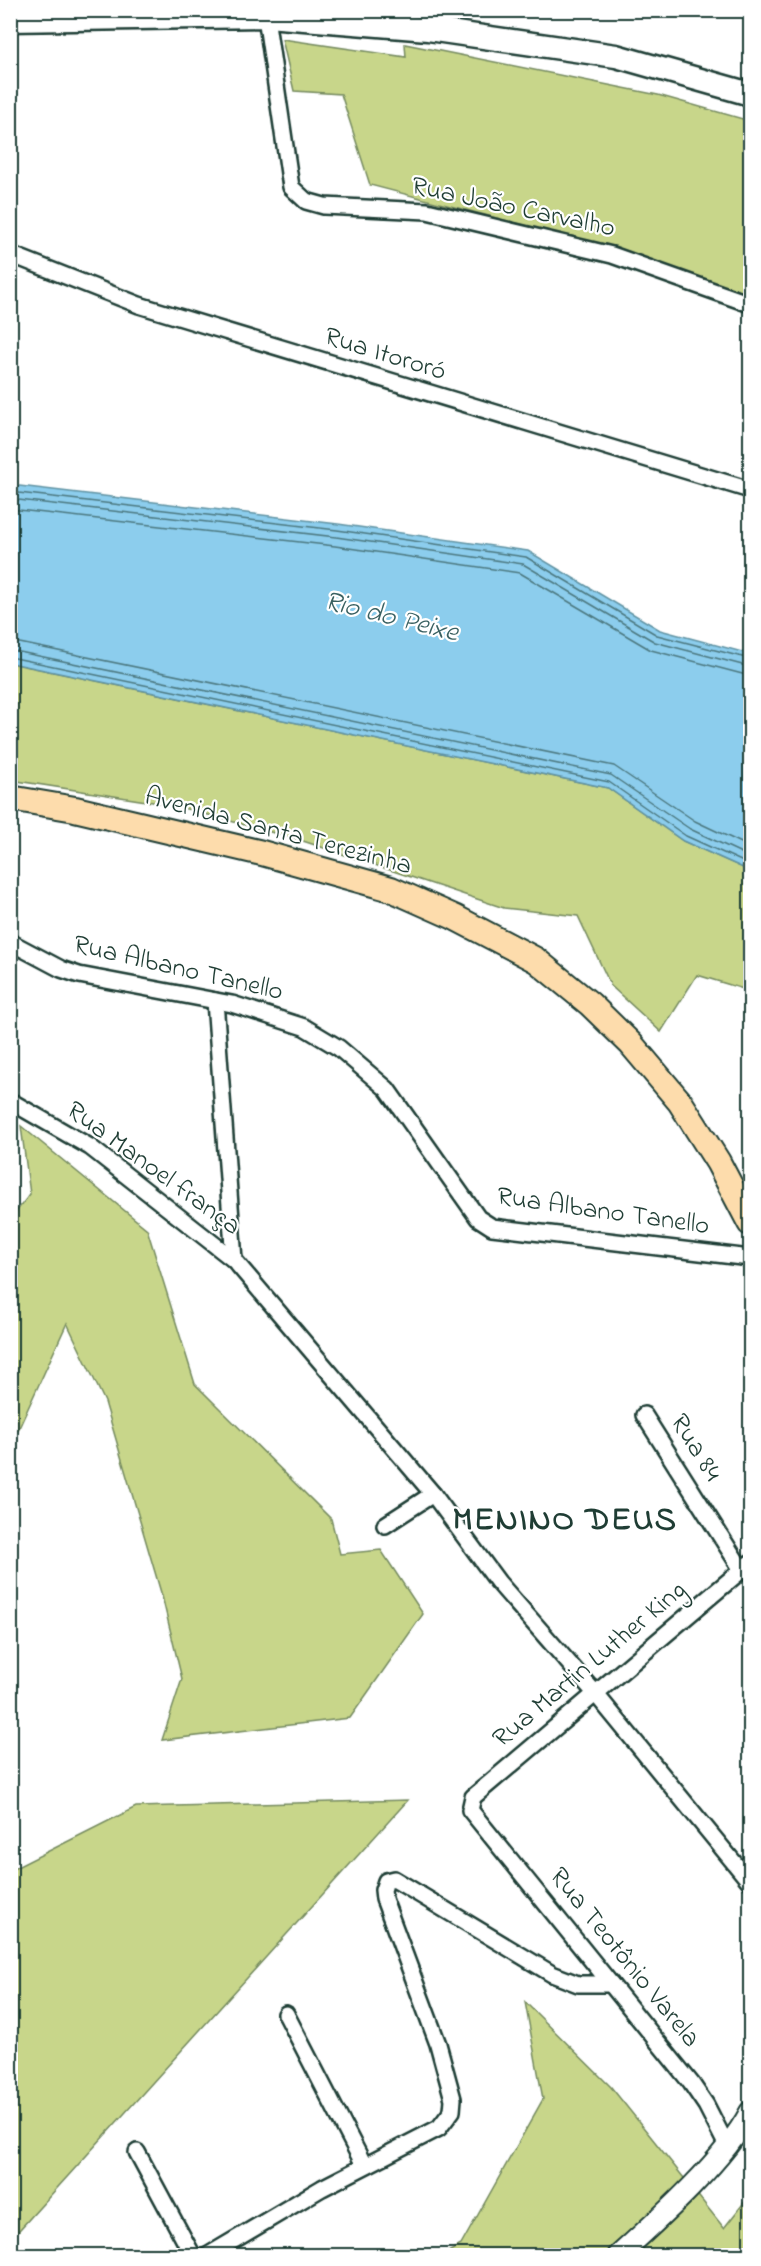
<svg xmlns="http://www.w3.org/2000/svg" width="761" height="2266" font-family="'Indie Flower',sans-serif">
  <rect width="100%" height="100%" fill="#fff"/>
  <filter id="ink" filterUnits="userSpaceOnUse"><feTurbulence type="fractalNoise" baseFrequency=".0167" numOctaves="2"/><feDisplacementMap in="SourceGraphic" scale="12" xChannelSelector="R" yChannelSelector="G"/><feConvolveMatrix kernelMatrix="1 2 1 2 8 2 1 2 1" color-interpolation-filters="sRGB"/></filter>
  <g filter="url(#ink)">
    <g fill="#c8d68a" stroke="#748a5f" stroke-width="1.5">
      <path d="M282,39L406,57L405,44L658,95L750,121V296L612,248L370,185L341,94L294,91Z"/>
      <path d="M10,663L608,788L683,841L750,871V991L697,975L661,1032L611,986L578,916L504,908L303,841L172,805L11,780Z"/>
      <path d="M21,1126L147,1229L195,1384L331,1519L340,1554L381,1550L423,1614L350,1718L162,1740L182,1679L162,1596L105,1402L67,1323L14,1439L11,1440V1218L30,1194Z"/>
      <path d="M408,1800L11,2239V1870L136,1807Z"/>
      <path d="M525,2002L611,2087L724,2228L750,2195V2255L441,2256L461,2245L543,2099Z"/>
    </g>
    <path fill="#8ccded" stroke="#6093a3" stroke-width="1.5" d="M11,485L338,524L528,551L660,630L750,654V871L683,841L608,788L11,663Z"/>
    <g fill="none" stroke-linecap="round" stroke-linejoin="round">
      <g stroke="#4b777e" stroke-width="1.5">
        <path d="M10,492L337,530L526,557L657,635L750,659"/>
        <path d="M10,499L336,537L523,564L655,642L750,667"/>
        <path d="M10,509L335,546L520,573L651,650L750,676"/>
        <path d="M10,641L614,766L695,821L750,847"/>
        <path d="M10,650L611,775L690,829L750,857"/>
        <path d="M10,657L609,782L686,836L750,865"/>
      </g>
      <defs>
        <g id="minor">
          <path d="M265,10L291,187L306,201L324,206L427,211L612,255L750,304"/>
          <path d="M10,254L139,305L750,490"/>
          <path d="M10,942L61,969L79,975L232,1004L304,1027L339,1048L387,1089L478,1218L492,1227L750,1258"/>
          <path d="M215,1001L234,1260"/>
          <path d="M10,1101L90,1147L234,1260L433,1494L498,1582L595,1693L750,1882"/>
          <path d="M644,1415L742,1570"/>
          <path d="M385,1525L433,1494"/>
          <path d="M286,2014L364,2165"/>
          <path d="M727,2146L706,2105L691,2083L470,1810L473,1797L750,1563"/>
          <path d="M137,2152L193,2256"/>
          <path d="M207,2256L322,2188L439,2128L452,2111L453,2099L438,2044L384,1899L383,1890L386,1881L394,1879L552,1974L578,1984H611"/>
        </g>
        <path id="tertiary" d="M618,2256C659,2219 725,2160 750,2112"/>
        <path id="secondary" d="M10,20L267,16L428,29L616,56L750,94"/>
        <path id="primary" d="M10,798L75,809L262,853L391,889L454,917L536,960L590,1004L631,1044L680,1102L718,1162L750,1223"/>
      </defs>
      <use href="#minor" stroke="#1f3d34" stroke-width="20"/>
      <use href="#tertiary" stroke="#1f3d34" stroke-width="24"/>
      <use href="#secondary" stroke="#1f3d34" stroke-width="27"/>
      <use href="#primary" stroke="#1f3d34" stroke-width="28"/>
      <use href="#minor" stroke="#fff" stroke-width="15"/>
      <use href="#tertiary" stroke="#fff" stroke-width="20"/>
      <use href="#secondary" stroke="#fff" stroke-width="22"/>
      <use href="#primary" stroke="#fddcac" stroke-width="24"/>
    </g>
  </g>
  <g text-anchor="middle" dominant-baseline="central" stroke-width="4.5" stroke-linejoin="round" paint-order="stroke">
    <g font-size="27" fill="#1f3d34" stroke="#fff">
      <text transform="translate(513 208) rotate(12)">Rua João Carvalho</text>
      <text transform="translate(385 355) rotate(17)">Rua Itororó</text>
      <text transform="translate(278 832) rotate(15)">Avenida Santa Terezinha</text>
      <text transform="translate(178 969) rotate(13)">Rua Albano Tanello</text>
      <text transform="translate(153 1169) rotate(36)">Rua Manoel frança</text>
      <text transform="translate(603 1212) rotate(8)">Rua Albano Tanello</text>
      <text transform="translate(695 1448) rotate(58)">Rua 84</text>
      <text transform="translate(590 1665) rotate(-40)">Rua Martin Luther King</text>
      <text transform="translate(624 1958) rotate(51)">Rua Teotônio Varela</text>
    </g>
    <g font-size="28" font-style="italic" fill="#3a6162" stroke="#fff">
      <text transform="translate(391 618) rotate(14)">Rio do Peixe</text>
    </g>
    <g font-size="33" font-weight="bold" letter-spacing="1.5" fill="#1f3d34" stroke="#fff">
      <text x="565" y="1521">MENINO DEUS</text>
    </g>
  </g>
  <rect width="761" height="2266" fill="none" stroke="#fff" stroke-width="36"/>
  <rect x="18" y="18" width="725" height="2230" fill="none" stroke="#1f3d34" stroke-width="2" filter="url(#ink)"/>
</svg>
